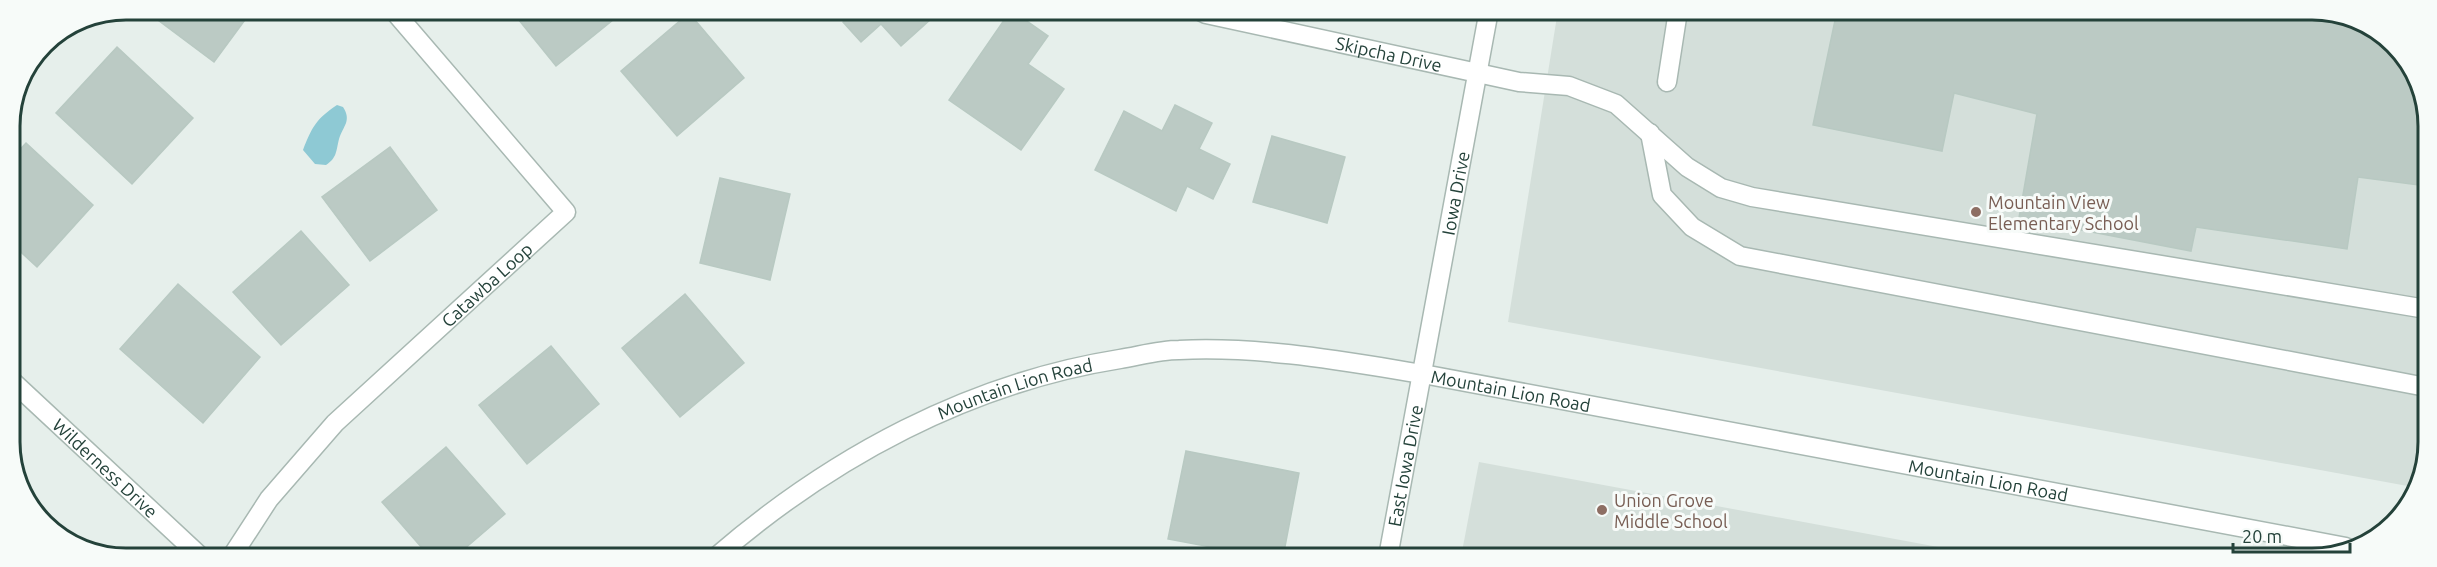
<svg xmlns="http://www.w3.org/2000/svg" width="2437" height="567" font-family="Ubuntu,sans-serif">
  <rect width="100%" height="100%" fill="#e6efeb"/>
  <g fill="#d4dfda">
    <path d="M1558,10L2334,11L2394,43L2426,102V464L2413,487L1508,322Z"/>
    <path d="M1479,462L1992,557H1461Z"/>
  </g>
  <path fill="#8ec9d4" d="M337,105L343,107C352,121 343,126 339,139C336,151 337,158 326,165L315,164L303,150C312,127 316,119 337,105Z"/>
  <g fill="#bbcac4" stroke="#b8c9c2" stroke-width="1.5">
    <path d="M160,9H253L214,62L154,17Z"/>
    <path d="M510,9H607L614,19L556,66Z"/>
    <path d="M857,10H941L901,46L881,24L861,42L843,22Z"/>
    <path d="M1011,10L1048,36L1028,64L1064,89L1021,150L949,100Z"/>
    <path d="M1837,11H2334L2394,43L2426,102V186L2358,177L2347,249L2196,227L2191,251L2019,218L2037,114L1954,93L1942,151L1813,125Z"/>
    <path d="M689,13L744,78L677,136L621,71Z"/>
    <path d="M117,47L193,118L132,184L56,113Z"/>
    <path d="M1175,105L1212,123L1199,149L1230,164L1213,199L1187,186L1176,211L1095,170L1124,111L1162,131Z"/>
    <path d="M1272,136L1345,157L1327,223L1253,202Z"/>
    <path d="M26,143L93,205L37,267L10,242L9,161Z"/>
    <path d="M390,147L437,210L370,261L322,197Z"/>
    <path d="M720,178L790,194L770,280L700,263Z"/>
    <path d="M301,231L349,285L281,345L233,292Z"/>
    <path d="M178,284L260,357L203,423L120,349Z"/>
    <path d="M685,294L744,363L680,417L622,348Z"/>
    <path d="M551,346L599,404L527,464L479,405Z"/>
    <path d="M446,447L505,514L456,556H429L382,502Z"/>
    <path d="M1186,451L1299,473L1283,557H1264L1168,539Z"/>
  </g>
  <g fill="none" stroke-linecap="round" stroke-linejoin="round">
    <defs>
      <g id="minor">
        <path id="s1" d="M1198,10L1206,14L1519,82L1569,86L1616,104L1687,167L1721,188L1752,197L2426,309"/>
        <path d="M1667,82L1678,11"/>
        <path d="M1650,133L1662,195L1692,227L1740,256L2426,387"/>
        <path id="s2" d="M11,380L200,556"/>
        <path id="s3" d="M232,556L269,499L335,423L566,212L392,9"/>
        <path id="s4" d="M717,556C832,457 969,383 1120,359C1139,356 1159,350 1179,350C1261,346 1342,361 1423,374L2346,547"/>
        <path id="s5" d="M1388,557L1489,10"/>
      </g>
    </defs>
    <use href="#minor" stroke="#a8b8b2" stroke-width="21"/>
    <use href="#minor" stroke="#fff" stroke-width="18"/>
  </g>
  <g fill="#8d6e63" stroke="#f7fbf9" stroke-width="2">
    <circle cx="1976" cy="212" r="6"/>
    <circle cx="1602" cy="510" r="6"/>
  </g>
  <g text-anchor="middle" dominant-baseline="central" stroke-width="6" stroke-linejoin="round" paint-order="stroke">
    <g font-size="18" fill="#24423a" stroke="#f7fbf9">
      <text stroke="none"><textPath href="#s1" startOffset="196">Skipcha Drive</textPath></text>
      <text stroke="none"><textPath href="#s5" startOffset="370">Iowa Drive</textPath></text>
      <text stroke="none"><textPath href="#s3" startOffset="374">Catawba Loop</textPath></text>
      <text stroke="none"><textPath href="#s4" startOffset="345">Mountain Lion Road</textPath></text>
      <text stroke="none"><textPath href="#s4" startOffset="849">Mountain Lion Road</textPath></text>
      <text stroke="none"><textPath href="#s5" startOffset="93">East Iowa Drive</textPath></text>
      <text stroke="none"><textPath href="#s2" startOffset="129">Wilderness Drive</textPath></text>
      <text stroke="none"><textPath href="#s4" startOffset="1335">Mountain Lion Road</textPath></text>
    </g>
    <g font-size="18" fill="#785e54" stroke="#f7fbf9" text-anchor="start">
      <text x="1988" y="202">Mountain View<tspan x="1988" dy="21">Elementary School</tspan></text>
      <text x="1614" y="500">Union Grove<tspan x="1614" dy="21">Middle School</tspan></text>
    </g>
  </g>
  <path d="M0 0H2437V567H0ZM126 20H2312A106 106 0 0 1 2418 126V442A106 106 0 0 1 2312 548H126A106 106 0 0 1 20 442V126A106 106 0 0 1 126 20Z" fill="#f7fbf9" fill-rule="evenodd"/>
  <path fill="none" stroke="#24423a" stroke-width="3" d="M126 20H2312A106 106 0 0 1 2418 126V442A106 106 0 0 1 2312 548H126A106 106 0 0 1 20 442V126A106 106 0 0 1 126 20Z"/>
  <path d="M2233 543v9h117v-9" fill="none" stroke="#24423a" stroke-width="3"/>
  <text x="2242" y="543" font-size="18" fill="#24423a" stroke="#f7fbf9" stroke-width="4.5" paint-order="stroke">20 m</text>
</svg>
